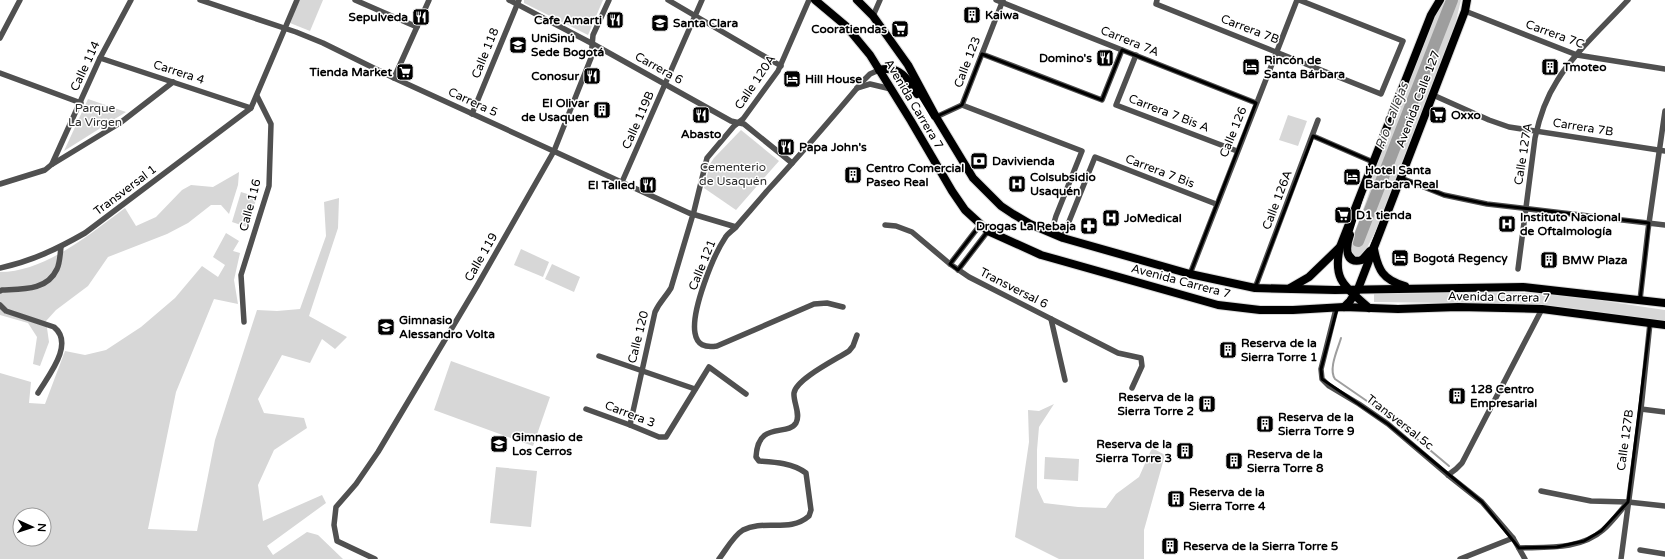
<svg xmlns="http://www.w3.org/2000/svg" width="1665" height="559" font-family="'Varela Round',sans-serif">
  <rect width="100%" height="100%" fill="#fff"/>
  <g fill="#d7d7d7" fill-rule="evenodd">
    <path d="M299,0H323L310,31L290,23Z"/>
    <path d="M524,0H603L588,35L524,3Z"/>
    <path d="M1446,0H1461L1452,38L1382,218L1365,252L1360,257L1353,256L1350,245L1365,204L1371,187L1373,173L1426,38L1436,14Z"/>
    <path d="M88,99L126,112L64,151Z"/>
    <path d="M1288,115L1307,121L1298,146L1279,140Z"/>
    <path d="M741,130L779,161L736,210L704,188L710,164L714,158Z"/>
    <path d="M239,172L238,185L229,214L221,205H211L188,223L167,234L108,257L88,286L56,310L46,321L49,342L40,366L33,364L37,337L28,323L0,315V272C45,272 90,234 125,208L136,226L156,217L182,190L191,185L213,187Z"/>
    <path d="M241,192L257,197L247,227L232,222Z"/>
    <path d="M339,198L338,228L309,316L347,337L335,349L322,339L310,363L282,355L258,399L264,413L304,418L307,428L274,450L258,485L263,521L322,495L326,503L267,546L273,555L307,532L318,535L343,559H0V373L31,382L29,403L45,404L65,351L85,355L106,350L141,327L175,298L202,266L218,277L225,265L213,257L226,233L239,241L233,251L240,253L234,280L238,304L214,299L176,392L148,529L197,531L215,440L257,310L277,311L300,309L326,236L324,202ZM20,515H44V539H20Z"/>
    <path d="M521,249L549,262L543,277L514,265Z"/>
    <path d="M552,264L580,277L574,292L545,279Z"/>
    <path d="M1506,292L1571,296L1665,310V321L1571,308L1519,304L1374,302V294Z"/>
    <path d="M451,361L550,397L533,446L434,410Z"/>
    <path d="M1054,404L1039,427L1037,450V488L1044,503L1078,507L1106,508L1116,494L1139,477L1152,448L1165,455L1144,530V559H1059L1015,537L1029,442L1028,410L1039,411Z"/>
    <path d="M1045,457L1079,459L1078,481L1044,479Z"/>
    <path d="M496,467L537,471L531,527L490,523Z"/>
  </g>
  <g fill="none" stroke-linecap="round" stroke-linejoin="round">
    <path stroke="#9e9e9e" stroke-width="2" d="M1341,338C1338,349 1328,369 1335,379L1393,419L1449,466"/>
    <path stroke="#9e9e9e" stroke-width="12" d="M1358,241L1452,0"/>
    <defs>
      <g id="primary">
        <path d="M815,0L846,26L870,55L911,121L952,191L965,210L988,231L1041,255L1218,305L1260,310H1293L1344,307L1398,309L1458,307L1542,309L1665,325"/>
        <path d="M857,0L873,16L908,65L936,117L973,178L1001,206L1013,214L1030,224L1063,238L1190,274L1255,288L1335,290L1523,287L1665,303"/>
        <path d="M879,70C900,65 908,79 917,94"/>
        <path d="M1350,235C1346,246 1344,265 1362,260L1370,251"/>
        <path d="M1374,249C1378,270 1383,280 1405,286"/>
        <path d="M1290,288L1309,277L1339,248"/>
        <path d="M1344,307L1350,301L1358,289L1465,11L1467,0"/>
        <path d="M1369,308C1346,287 1332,281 1340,247L1431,15L1440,0"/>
      </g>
    </defs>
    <use href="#primary" stroke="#dbdbdb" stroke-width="10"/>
    <g stroke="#505050" stroke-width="5.5">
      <path d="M200,0L296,32L323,43L394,78L689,213L736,227"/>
      <path d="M355,0L417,27"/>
      <path d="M509,0L593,44L731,121L744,124L792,163"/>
      <path d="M668,0L781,66"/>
      <path d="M996,0L1256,103"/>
      <path d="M1157,0L1156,4L1381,94L1403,41L1299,0"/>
      <path d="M1465,11L1577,55L1665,69"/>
      <path d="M873,16L880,0"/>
      <path d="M0,38L20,0"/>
      <path d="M982,54L1102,100L1122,50"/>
      <path d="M1136,55L1116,105L1237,151"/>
      <path d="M100,58L251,108"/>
      <path d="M0,73L81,103"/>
      <path d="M394,78L429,0"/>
      <path d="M857,88L870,84L891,89"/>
      <path d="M1433,95L1489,120L1509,127L1665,151"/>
      <path d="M962,105L1082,151L1056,216L1051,233"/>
      <path d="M472,114L519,0"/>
      <path d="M936,117L962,105L1003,0"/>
      <path d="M1313,136L1373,162"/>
      <path d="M52,164L100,58L131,0"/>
      <path d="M1401,178L1444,195L1487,204L1665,225"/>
      <path d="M622,182L702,0"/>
      <path d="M0,184L45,170L51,165L120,123L173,82"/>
      <path d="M885,225L896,226L912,232L950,264L969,277L1118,353L1141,358L1142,366L1132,388"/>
      <path d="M1063,238L1068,224L1095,157L1216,204"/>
      <path d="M950,264L980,225"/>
      <path d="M0,268C32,261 57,249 85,233L251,108L297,0"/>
      <path d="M1518,269L1535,138C1539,119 1546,98 1557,81C1573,54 1606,24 1628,0"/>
      <path d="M958,270L988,231"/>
      <path d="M1190,274L1297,0"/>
      <path d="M1255,288L1318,120"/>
      <path d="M0,291L2,290C22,289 47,291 57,269C60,263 60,254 61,247"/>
      <path d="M1640,300L1648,230L1665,111"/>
      <path d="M0,305L6,311L54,327C75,344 48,376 38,393"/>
      <path d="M843,307L827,303L814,304L717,346C705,348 697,345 695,333C691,311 713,256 725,238C727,234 732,231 735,228C746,215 757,203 767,191C800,155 832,118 863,81L870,74L879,70"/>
      <path d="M1336,309L1321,369L1322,379L1329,386L1359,404L1388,424L1448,475L1482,502L1513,538L1525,559"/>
      <path d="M1051,319L1065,380"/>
      <path d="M244,322L241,275L269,186L271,124L257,96"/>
      <path d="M599,356L695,389"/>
      <path d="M586,409L630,425L659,437H666L709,367L746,394"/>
      <path d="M1641,409L1665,412"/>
      <path d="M630,425L655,312C660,301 665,298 671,288L694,211L707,158L734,126L743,119L778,71L809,0"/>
      <path d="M1448,475L1456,469L1462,463L1542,309"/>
      <path d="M1541,491L1591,501L1628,502L1665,506"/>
      <path d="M1519,548C1547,547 1580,550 1603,530C1612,522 1620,511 1628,502"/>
      <path d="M1640,550L1665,554"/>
      <path d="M375,559L337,541L334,525L336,507L356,484L378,452L477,286L554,151L591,58L593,35L609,0"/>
      <path d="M719,559C726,550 733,536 743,530C764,519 790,533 809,516L811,510L806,473C793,463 775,462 759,461L756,457C758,420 787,437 796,423C801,414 793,402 794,393C796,379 837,359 849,351L853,346L857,335"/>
      <path d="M1460,559L1513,538"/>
      <path d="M1621,559L1641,409L1650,323"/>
    </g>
    <use href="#primary" stroke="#000" stroke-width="8"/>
  </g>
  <path fill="none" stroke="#000" stroke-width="3" stroke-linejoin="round" d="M1122,50L1256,103L1190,274L1255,288L1313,136L1373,162L1346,248L1356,260L1368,254L1401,178L1444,195L1487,204L1649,223L1640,300L1523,287L1359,289L1346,307L1542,309L1650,323L1628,502L1601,531L1584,541L1557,547L1519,548L1482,502L1388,424L1322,379L1321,369L1337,309L1260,310L1218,305L1041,255L988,231L958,270L950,264L980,225L952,191L879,70L897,71L908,77L933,118L962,105L982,54L1102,100Z"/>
  <defs>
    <symbol id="building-square" viewBox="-11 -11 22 22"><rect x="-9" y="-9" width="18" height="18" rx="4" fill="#000" stroke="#fff"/><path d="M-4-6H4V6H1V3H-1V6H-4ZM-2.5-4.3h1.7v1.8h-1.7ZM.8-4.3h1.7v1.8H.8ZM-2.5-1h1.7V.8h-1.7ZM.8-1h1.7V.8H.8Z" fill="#fff"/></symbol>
    <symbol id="restaurant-square" viewBox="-11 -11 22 22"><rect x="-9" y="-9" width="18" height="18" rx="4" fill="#000" stroke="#fff"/><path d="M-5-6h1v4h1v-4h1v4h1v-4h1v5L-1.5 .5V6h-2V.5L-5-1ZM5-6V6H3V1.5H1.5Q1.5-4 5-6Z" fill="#fff"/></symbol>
    <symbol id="school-square" viewBox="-11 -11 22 22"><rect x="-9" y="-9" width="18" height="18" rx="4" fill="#000" stroke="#fff"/><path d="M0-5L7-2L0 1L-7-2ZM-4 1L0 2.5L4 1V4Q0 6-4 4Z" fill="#fff"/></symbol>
    <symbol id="supermarket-square" viewBox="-11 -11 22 22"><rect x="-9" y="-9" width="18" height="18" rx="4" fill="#000" stroke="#fff"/><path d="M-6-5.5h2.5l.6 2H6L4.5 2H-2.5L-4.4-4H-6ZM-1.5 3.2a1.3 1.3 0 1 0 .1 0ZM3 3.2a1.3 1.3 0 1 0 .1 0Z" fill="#fff"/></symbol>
    <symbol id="university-square" viewBox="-11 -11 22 22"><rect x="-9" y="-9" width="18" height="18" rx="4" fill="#000" stroke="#fff"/><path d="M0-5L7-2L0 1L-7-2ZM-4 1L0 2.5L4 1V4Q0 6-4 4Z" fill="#fff"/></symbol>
    <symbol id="hotel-square" viewBox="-11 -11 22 22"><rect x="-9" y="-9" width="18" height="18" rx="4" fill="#000" stroke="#fff"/><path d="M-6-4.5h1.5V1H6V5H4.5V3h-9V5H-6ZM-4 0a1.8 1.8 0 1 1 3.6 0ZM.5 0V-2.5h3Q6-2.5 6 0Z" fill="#fff"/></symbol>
    <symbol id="bank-square" viewBox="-11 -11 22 22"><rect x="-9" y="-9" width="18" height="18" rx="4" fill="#000" stroke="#fff"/><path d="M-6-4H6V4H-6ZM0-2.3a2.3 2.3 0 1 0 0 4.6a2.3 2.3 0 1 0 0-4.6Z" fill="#fff"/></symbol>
    <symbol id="hospital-square" viewBox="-11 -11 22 22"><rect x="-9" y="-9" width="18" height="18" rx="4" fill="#000" stroke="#fff"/><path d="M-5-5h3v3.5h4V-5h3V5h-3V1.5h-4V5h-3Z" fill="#fff"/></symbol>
    <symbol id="pharmacy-square" viewBox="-11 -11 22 22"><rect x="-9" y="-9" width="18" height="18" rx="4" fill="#000" stroke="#fff"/><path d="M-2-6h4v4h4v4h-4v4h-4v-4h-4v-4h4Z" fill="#fff"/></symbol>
  </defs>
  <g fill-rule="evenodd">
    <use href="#building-square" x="962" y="5" width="20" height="20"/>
    <use href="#restaurant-square" x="411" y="7" width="20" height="20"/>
    <use href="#restaurant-square" x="605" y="10" width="20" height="20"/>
    <use href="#school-square" x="650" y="13" width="20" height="20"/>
    <use href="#supermarket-square" x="890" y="19" width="20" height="20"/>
    <use href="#university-square" x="508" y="35" width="20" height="20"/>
    <use href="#restaurant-square" x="1095" y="48" width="20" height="20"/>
    <use href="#hotel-square" x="1241" y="57" width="20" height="20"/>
    <use href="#building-square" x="1540" y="57" width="20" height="20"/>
    <use href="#supermarket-square" x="395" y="62" width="20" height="20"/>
    <use href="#restaurant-square" x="582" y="66" width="20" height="20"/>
    <use href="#hotel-square" x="782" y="69" width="20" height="20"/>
    <use href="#building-square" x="592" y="100" width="20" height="20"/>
    <use href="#restaurant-square" x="691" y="105" width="20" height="20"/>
    <use href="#supermarket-square" x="1428" y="105" width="20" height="20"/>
    <use href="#restaurant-square" x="776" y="137" width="20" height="20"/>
    <use href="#bank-square" x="969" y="151" width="20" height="20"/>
    <use href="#building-square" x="843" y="165" width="20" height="20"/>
    <use href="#hotel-square" x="1342" y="167" width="20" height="20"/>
    <use href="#hospital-square" x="1007" y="174" width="20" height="20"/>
    <use href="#restaurant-square" x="638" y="175" width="20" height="20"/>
    <use href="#supermarket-square" x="1333" y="205" width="20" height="20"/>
    <use href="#hospital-square" x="1101" y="208" width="20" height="20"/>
    <use href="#hospital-square" x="1497" y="214" width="20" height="20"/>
    <use href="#pharmacy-square" x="1079" y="216" width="20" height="20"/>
    <use href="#hotel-square" x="1390" y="248" width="20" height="20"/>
    <use href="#building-square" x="1539" y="250" width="20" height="20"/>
    <use href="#school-square" x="376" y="317" width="20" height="20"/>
    <use href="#building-square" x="1218" y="340" width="20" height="20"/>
    <use href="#building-square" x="1447" y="386" width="20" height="20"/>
    <use href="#building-square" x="1197" y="394" width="20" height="20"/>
    <use href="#building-square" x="1255" y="414" width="20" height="20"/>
    <use href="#school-square" x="489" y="434" width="20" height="20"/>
    <use href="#building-square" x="1175" y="441" width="20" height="20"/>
    <use href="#building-square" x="1224" y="451" width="20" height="20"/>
    <use href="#building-square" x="1166" y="489" width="20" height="20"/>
    <use href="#building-square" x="1160" y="536" width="20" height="20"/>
  </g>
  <g text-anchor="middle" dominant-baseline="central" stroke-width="3" stroke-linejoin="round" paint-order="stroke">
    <g font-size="12" font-weight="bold" fill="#000" stroke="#fff" text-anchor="start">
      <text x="985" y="15">Kaiwa</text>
      <text x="408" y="17" text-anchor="end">Sepulveda</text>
      <text x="602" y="20" text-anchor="end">Cafe Amarti</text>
      <text x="673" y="23">Santa Clara</text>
      <text x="887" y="29" text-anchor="end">Cooratiendas</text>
      <text x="531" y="38">UniSinú<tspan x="531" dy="14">Sede Bogotá</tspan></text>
      <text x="1092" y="58" text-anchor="end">Domino's</text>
      <text x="1264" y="60">Rincón de<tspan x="1264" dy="14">Santa Bárbara</tspan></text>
      <text x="1563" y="67">Tmoteo</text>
      <text x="392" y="72" text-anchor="end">Tienda Market</text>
      <text x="579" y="76" text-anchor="end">Conosur</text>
      <text x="805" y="79">Hill House</text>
      <text x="589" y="103" text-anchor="end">El Olivar<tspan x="589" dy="14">de Usaquen</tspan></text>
      <text x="1451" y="115">Oxxo</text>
      <text x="701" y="134" text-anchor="middle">Abasto</text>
      <text x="799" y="147">Papa John's</text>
      <text x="992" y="161">Davivienda</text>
      <text x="866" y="168">Centro Comercial<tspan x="866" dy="14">Paseo Real</tspan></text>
      <text x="1365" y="170">Hotel Santa<tspan x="1365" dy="14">Barbara Real</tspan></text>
      <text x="1030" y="177">Colsubsidio<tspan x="1030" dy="14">Usaquén</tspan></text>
      <text x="635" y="185" text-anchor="end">El Talled</text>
      <text x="1356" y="215">D1 tienda</text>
      <text x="1520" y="217">Instituto Nacional<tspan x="1520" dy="14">de Oftalmología</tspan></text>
      <text x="1124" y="218">JoMedical</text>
      <text x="1076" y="226" text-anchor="end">Drogas La Rebaja</text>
      <text x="1413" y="258">Bogotá Regency</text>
      <text x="1562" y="260">BMW Plaza</text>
      <text x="399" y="320">Gimnasio<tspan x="399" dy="14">Alessandro Volta</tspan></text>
      <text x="1241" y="343">Reserva de la<tspan x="1241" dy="14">Sierra Torre 1</tspan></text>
      <text x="1470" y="389">128 Centro<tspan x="1470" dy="14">Empresarial</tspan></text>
      <text x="1194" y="397" text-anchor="end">Reserva de la<tspan x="1194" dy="14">Sierra Torre 2</tspan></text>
      <text x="1278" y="417">Reserva de la<tspan x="1278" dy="14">Sierra Torre 9</tspan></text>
      <text x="512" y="437">Gimnasio de<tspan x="512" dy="14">Los Cerros</tspan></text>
      <text x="1172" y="444" text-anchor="end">Reserva de la<tspan x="1172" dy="14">Sierra Torre 3</tspan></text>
      <text x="1247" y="454">Reserva de la<tspan x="1247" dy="14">Sierra Torre 8</tspan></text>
      <text x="1189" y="492">Reserva de la<tspan x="1189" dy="14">Sierra Torre 4</tspan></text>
      <text x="1183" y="546">Reserva de la Sierra Torre 5</text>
    </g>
    <g font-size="12" fill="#000" stroke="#fff">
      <text transform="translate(1250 29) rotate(21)">Carrera 7B</text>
      <text transform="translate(1555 34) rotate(20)">Carrera 7C</text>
      <text transform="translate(1130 41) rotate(22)">Carrera 7A</text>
      <text transform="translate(485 53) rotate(-68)">Calle 118</text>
      <text transform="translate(967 62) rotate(-69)">Calle 123</text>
      <text transform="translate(85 66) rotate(-65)">Calle 114</text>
      <text transform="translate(659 68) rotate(29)">Carrera 6</text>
      <text transform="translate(179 72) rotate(18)">Carrera 4</text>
      <text transform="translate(755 82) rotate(-56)">Calle 120A</text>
      <text transform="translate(1418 99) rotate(-69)">Avenida Calle 127</text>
      <text transform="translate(473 102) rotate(25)">Carrera 5</text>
      <text transform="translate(914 104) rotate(59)">Avenida Carrera 7</text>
      <text transform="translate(1169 113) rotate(21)">Carrera 7 Bis A</text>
      <text transform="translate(638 120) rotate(-66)">Calle 119B</text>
      <text transform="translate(1583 127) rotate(9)">Carrera 7B</text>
      <text transform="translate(1233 132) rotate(-68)">Calle 126</text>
      <text transform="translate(1523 154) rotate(-81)">Calle 127A</text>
      <text transform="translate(1160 171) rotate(21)">Carrera 7 Bis</text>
      <text transform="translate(125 190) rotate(-37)">Transversal 1</text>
      <text transform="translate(1277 200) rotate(-69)">Calle 126A</text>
      <text transform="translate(250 205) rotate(-75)">Calle 116</text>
      <text transform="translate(481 257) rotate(-60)">Calle 119</text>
      <text transform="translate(702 265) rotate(-68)">Calle 121</text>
      <text transform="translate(1181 281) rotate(15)">Avenida Carrera 7</text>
      <text transform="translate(1014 288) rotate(27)">Transversal 6</text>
      <text transform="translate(1499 297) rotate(1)">Avenida Carrera 7</text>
      <text transform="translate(638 337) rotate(-76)">Calle 120</text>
      <text transform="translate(630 414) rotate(21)">Carrera 3</text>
      <text transform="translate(1400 422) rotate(38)">Transversal 5c</text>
      <text transform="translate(1625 440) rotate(-82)">Calle 127B</text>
    </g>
    <g font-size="12" fill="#2e2e2e" stroke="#fff">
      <text x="95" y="108">Parque<tspan x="95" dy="14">La Virgen</tspan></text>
      <text x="733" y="167">Cementerio<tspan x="733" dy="14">de Usaquén</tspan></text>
    </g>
    <g font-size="13" font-style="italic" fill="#3f3f3f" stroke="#fff">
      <text transform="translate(1392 116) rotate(-69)">Río Callejas</text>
    </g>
  </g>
  <g transform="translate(32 527) rotate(93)"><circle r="19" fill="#ffffff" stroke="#999999"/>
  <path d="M0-3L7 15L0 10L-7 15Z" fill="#000000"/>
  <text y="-6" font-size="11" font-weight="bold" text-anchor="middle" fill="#000000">N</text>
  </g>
</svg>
